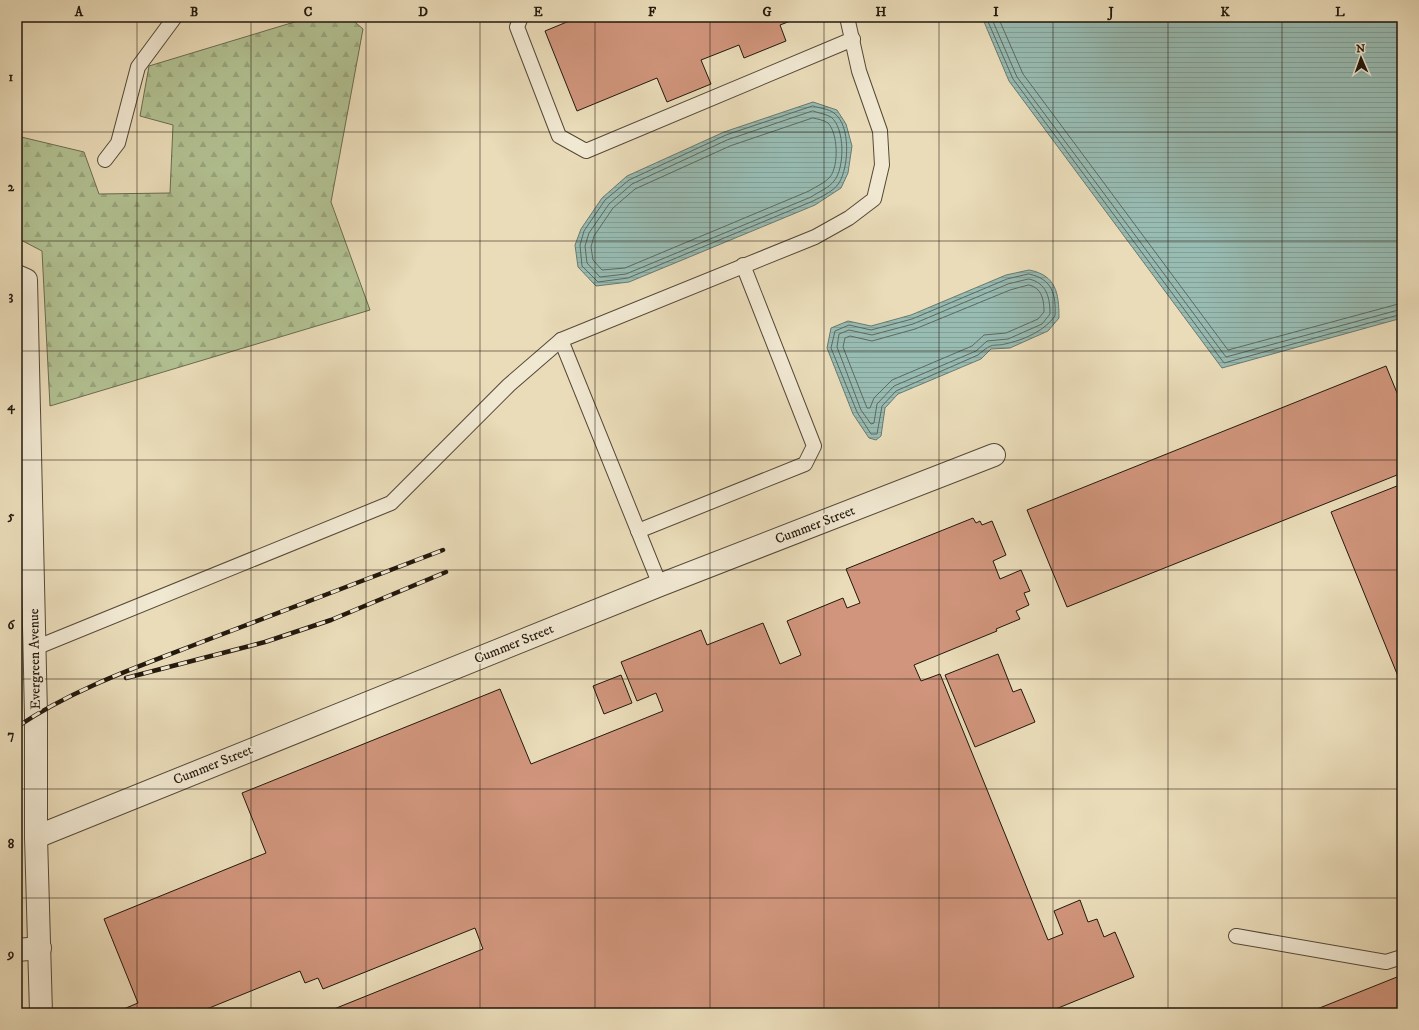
<svg xmlns="http://www.w3.org/2000/svg" width="1419" height="1030" font-family="'IM FELL DW Pica',serif">
  <defs>
    <pattern id="forest-firs" width="22" height="20" patternUnits="userSpaceOnUse"><rect width="22" height="20" fill="#b2c192"/><path d="M5 1l3.5 6h-7zM16 11l3.5 6h-7z" fill="#99a57d"/></pattern>
    <pattern id="water-rules" width="6" height="5" patternUnits="userSpaceOnUse"><rect width="6" height="5" fill="#98bbb2"/><path d="M0 2.5h6" fill="none" stroke="#83a098"/></pattern>
  </defs>
  <rect width="100%" height="100%" fill="#eadcb9"/>
  <filter id="stains"><feTurbulence type="fractalNoise" baseFrequency=".005" numOctaves="4"/><feColorMatrix values="0 0 0 0 .2 0 0 0 0 .09 0 0 0 0 .02 0 0 0 .5 -.17"/></filter>
  <radialGradient id="worn" r=".72"><stop offset=".6" stop-color="#630" stop-opacity="0"/><stop offset="1" stop-color="#630" stop-opacity=".3"/></radialGradient>
  <path fill="url(#forest-firs)" stroke="#6a6c50" d="M311,17H349L363,29L331,202L370,310L50,406L42,251L17,238V136L84,152L99,194L170,193L173,125L140,116L149,66Z"/>
  <g fill="url(#water-rules)" stroke="#697a70">
    <path d="M982,17H1402V318L1222,368L1009,81Z"/>
    <path d="M813,102L837,110L846,124L852,146L848,173L841,188L815,205L629,282L596,286L578,267L575,245L581,229L602,198L627,176L724,132Z"/>
    <path d="M1029,270C1056,275 1059,293 1059,318L1048,331L1010,348L991,349L981,359L898,394L885,408L881,436L876,440L869,438L853,414L827,348L831,328L848,321L871,326L911,315L1006,275Z"/>
  </g>
  <g fill="none" stroke-linecap="round" stroke-linejoin="round">
    <g stroke="#5d6a60" stroke-width="1">
      <path d="M986,17L1013,79L1224,363L1402,314"/>
      <path d="M991,17L1017,77L1226,357L1402,309"/>
      <path d="M998,17L1023,74L1228,350L1402,303"/>
      <path d="M813,106C819,108 829,109 834,113C851,125 849,167 839,183C834,191 821,197 813,201L628,278L598,282L582,266L580,245L584,231L605,200L629,180L726,135Z"/>
      <path d="M813,111C818,113 826,114 831,117C845,128 845,168 834,181C829,188 818,192 811,197L626,274L600,277L587,263L585,246L589,233L609,204L632,184L727,140Z"/>
      <path d="M813,118C817,119 824,120 828,123C838,133 839,166 830,177C825,183 815,187 809,191L625,268L602,270L593,260L591,247L594,236L613,208L635,189L730,146Z"/>
      <path d="M1029,274C1053,279 1056,295 1055,316C1045,330 1026,339 1009,343C992,348 995,340 978,355L896,391L882,406L877,434H871L857,412L831,348L835,331L849,325L871,330L912,319L1007,279Z"/>
      <path d="M1029,279C1047,283 1050,298 1050,314L1042,324L1008,339L987,341L976,351L894,386L877,404L874,423L871,424L861,410L837,347L839,334L849,330L872,335L913,324L1008,284Z"/>
      <path d="M1029,285C1042,288 1044,300 1044,312L1038,319L1006,333L984,335L972,346L892,380L874,398L870,408H867L843,347L845,338L850,336L872,341L915,329L1010,290Z"/>
    </g>
  </g>
  <g fill="#d0957c" stroke="#22180d">
    <path d="M579,17H801L780,25L786,41L744,58L739,45L701,60L711,84L667,102L657,78L577,111L545,31Z"/>
    <path d="M1386,366L1402,405V473L1067,607L1027,510Z"/>
    <path d="M1402,484V686L1331,512Z"/>
    <path d="M973,518L976,523L980,521L982,525L992,521L1006,555L993,561L1000,579L1021,570L1030,591L1024,593L1029,605L1016,611L1020,619L996,629L997,631L914,665L921,681L940,674L1048,940L1063,934L1054,911L1080,900L1088,922L1097,919L1104,937L1115,932L1134,977L1046,1013H324L483,949L475,928L323,989L318,978L305,983L300,971L197,1013H114L138,1003L104,919L266,853L242,793L500,689L531,764L663,711L656,693L637,701L621,662L701,630L707,645L763,623L780,664L801,655L787,621L843,598L847,608L860,603L846,569Z"/>
    <path d="M998,654L1013,692L1021,689L1035,722L975,747L945,675Z"/>
    <path d="M621,675L632,703L604,714L593,686Z"/>
    <path d="M1402,975V1013H1307Z"/>
  </g>
  <g fill="none" stroke-linecap="round" stroke-linejoin="round">
    <defs>
      <g id="lane">
        <path d="M521,17L517,27L559,136L586,151L853,39"/>
        <path d="M105,160L118,143L138,67L175,17"/>
        <path d="M561,340L660,585"/>
        <path d="M638,531L805,464L814,446L743,265"/>
        <path d="M35,648L391,503L509,385L561,340L815,237L849,218L874,199L882,165L880,131L859,71L847,17"/>
        <path d="M1236,936L1386,962L1402,957"/>
      </g>
      <g id="street">
        <path d="M17,276L26,280L36,714V837L41,1013"/>
        <path d="M36,837L660,585L994,455"/>
        <path d="M17,950L40,948"/>
      </g>
    </defs>
    <use href="#lane" stroke="#544938" stroke-width="16"/>
    <use href="#street" stroke="#544938" stroke-width="24"/>
    <use href="#lane" stroke="#f1e8d2" stroke-width="14"/>
    <use href="#street" stroke="#f1e8d2" stroke-width="22"/>
    <defs>
      <g id="rail">
        <path d="M126,678L265,642L331,620L446,572"/>
        <path d="M17,727C74,688 143,665 207,640C286,610 364,580 443,550"/>
      </g>
    </defs>
    <use href="#rail" stroke="#22180d" stroke-width="4.5"/>
    <use href="#rail" stroke="#f1e8d2" stroke-width="3" stroke-dasharray="9" stroke-linecap="butt"/>
  </g>
  <path fill="none" stroke="#22180d" stroke-width="1" stroke-opacity="0.55" d="M137,17V1013M251,17V1013M366,17V1013M480,17V1013M595,17V1013M710,17V1013M824,17V1013M939,17V1013M1053,17V1013M1168,17V1013M1282,17V1013M17,132H1402M17,241H1402M17,351H1402M17,460H1402M17,570H1402M17,679H1402M17,789H1402M17,898H1402"/>
  <g text-anchor="middle" dominant-baseline="central" stroke-width="3.5" stroke-linejoin="round" paint-order="stroke">
    <g font-size="14" fill="#22180d" stroke="#f1e8d2">
      <text transform="translate(815 525) rotate(-21)">Cummer Street</text>
      <text transform="translate(514 644) rotate(-22)">Cummer Street</text>
      <text transform="translate(35 659) rotate(-91)">Evergreen Avenue</text>
      <text transform="translate(213 765) rotate(-22)">Cummer Street</text>
    </g>
  </g>
  <rect width="1419" height="1030" fill="none" stroke="#eadcb9" stroke-width="44"/>
  <g transform="translate(1361 58) rotate(358)" stroke="#f1e8d2" stroke-width="3" paint-order="stroke">
  <path d="M0-3L7 15L0 10L-7 15Z" fill="#22180d"/>
  <text y="-6" font-size="11" font-weight="bold" text-anchor="middle" fill="#22180d">N</text>
  </g>
  <rect x="22" y="22" width="1375" height="986" fill="none" stroke="#22180d" stroke-width="1.5"/>
  <g font-size="13" text-anchor="middle" font-weight="bold" fill="#22180d">
    <text x="79" y="16">A</text>
    <text x="194" y="16">B</text>
    <text x="308" y="16">C</text>
    <text x="423" y="16">D</text>
    <text x="538" y="16">E</text>
    <text x="652" y="16">F</text>
    <text x="767" y="16">G</text>
    <text x="881" y="16">H</text>
    <text x="996" y="16">I</text>
    <text x="1111" y="16">J</text>
    <text x="1225" y="16">K</text>
    <text x="1340" y="16">L</text>
    <text x="11" y="81">1</text>
    <text x="11" y="191">2</text>
    <text x="11" y="300">3</text>
    <text x="11" y="410">4</text>
    <text x="11" y="520">5</text>
    <text x="11" y="629">6</text>
    <text x="11" y="739">7</text>
    <text x="11" y="848">8</text>
    <text x="11" y="958">9</text>
  </g>
  <rect width="100%" height="100%" filter="url(#stains)"/>
  <rect width="100%" height="100%" fill="url(#worn)"/>
</svg>
